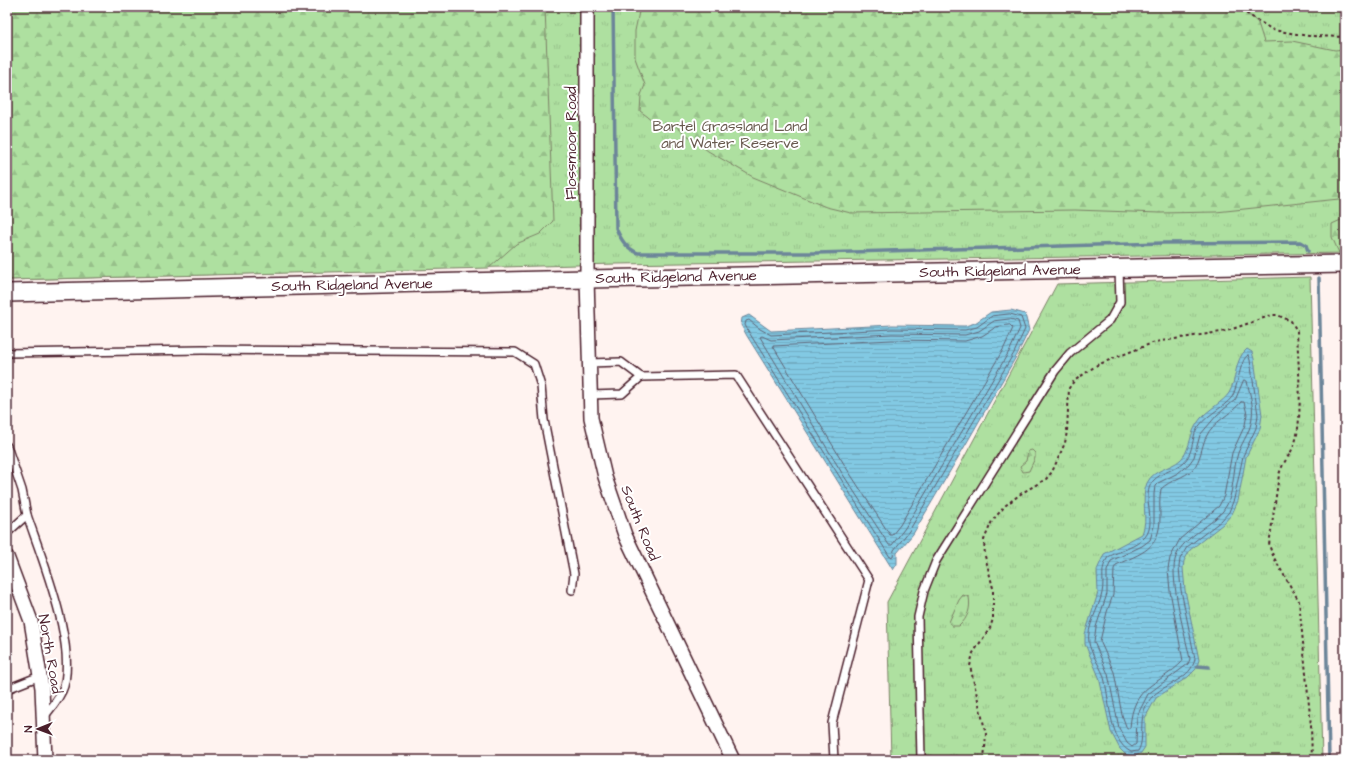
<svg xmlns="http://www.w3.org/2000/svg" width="1352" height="767" font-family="'Architects Daughter',sans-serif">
  <defs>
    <pattern id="grass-tufts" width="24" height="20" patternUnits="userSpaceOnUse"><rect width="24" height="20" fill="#aee0a0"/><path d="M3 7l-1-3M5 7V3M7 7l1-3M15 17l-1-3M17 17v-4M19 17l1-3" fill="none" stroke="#97c08a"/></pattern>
    <pattern id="forest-firs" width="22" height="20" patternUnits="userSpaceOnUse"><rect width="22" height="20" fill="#aee0a0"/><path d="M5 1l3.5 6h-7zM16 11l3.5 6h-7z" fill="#97c08a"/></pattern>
    <pattern id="water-rules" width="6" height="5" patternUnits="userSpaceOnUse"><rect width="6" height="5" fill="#82c9e3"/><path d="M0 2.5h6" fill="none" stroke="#72acc3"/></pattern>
  </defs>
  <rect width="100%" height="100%" fill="#fff3f0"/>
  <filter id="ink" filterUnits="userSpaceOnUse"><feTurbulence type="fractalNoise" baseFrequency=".025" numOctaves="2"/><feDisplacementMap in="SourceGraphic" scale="8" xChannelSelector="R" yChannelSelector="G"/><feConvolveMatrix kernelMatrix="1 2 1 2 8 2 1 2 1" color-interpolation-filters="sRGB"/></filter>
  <g filter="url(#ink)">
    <g fill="url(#grass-tufts)" stroke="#7c8066">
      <path d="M7,7H1345V253L616,264L7,280Z"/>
      <path d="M1310,277L1322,760H891L887,602L1057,284Z"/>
    </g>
    <g fill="url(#forest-firs)" stroke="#7c8066">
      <path d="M7,7H545L553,221L540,234L516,244L489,268L7,280Z"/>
      <path d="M640,7H1241L1258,23L1264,42L1292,41L1335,50L1345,49V206L1339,199L1216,212L1160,213L1075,210L851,213L826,207L753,177L708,151L674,125H659L640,111L641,95L645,85L635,58V31Z"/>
      <path d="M1345,218V253H1339L1332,237V224Z"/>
      <path d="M1032,450L1035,453V458L1029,471L1023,472L1020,466L1026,461L1028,451Z"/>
      <path d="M963,595L969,597C971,608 968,618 959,626H952L949,622L959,600Z"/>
    </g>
    <g fill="url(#water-rules)" stroke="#6c8599">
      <path d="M1011,310L1025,314L1029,330L1017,355L966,444L913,534L897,553V564L893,570L747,336L741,325L742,318L749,315L771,331L892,325L965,326L975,323L991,312Z"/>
      <path d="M1247,349L1252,352L1254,359L1262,415L1260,429L1246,457L1238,501L1232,514L1223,524L1190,550L1184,561L1183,568L1185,590L1199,660L1196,669L1188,677L1156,698L1145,718V747L1141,753L1134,757L1125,754L1120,749L1111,732L1099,677L1085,644V634L1098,593L1097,570L1104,554L1142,534C1149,518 1140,499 1147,483C1154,467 1177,469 1185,454C1192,440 1190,431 1201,418C1208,410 1224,401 1229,393C1237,380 1234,359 1247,349Z"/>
    </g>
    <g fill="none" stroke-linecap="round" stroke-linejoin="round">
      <g stroke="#606375" stroke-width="1">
        <path d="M1010,314L1021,317L1025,329L1014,353L909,531L894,550L893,556L890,557L750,334L745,325L746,321L749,320L760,329L771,335L892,329L965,330L977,327L992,316Z"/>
        <path d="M1010,319L1018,321L1020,328L1010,350L905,528L892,545H889L842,473L760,337L762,336L771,340L892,334L965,335L979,331L994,321Z"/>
        <path d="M1010,325L1013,328L1004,348L900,525L892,535H890L847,469L773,346L892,340L965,341L982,336L996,327Z"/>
        <path d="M1248,355L1250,360L1258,415L1256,428L1243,456L1234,499L1229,512L1221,521L1187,547L1180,559L1179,567L1181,590L1195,659C1191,679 1167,683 1154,695C1134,714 1147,737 1138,751L1131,752C1108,741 1110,695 1103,674C1099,665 1090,651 1089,643C1086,626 1099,609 1102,593C1105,578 1099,571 1108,557C1119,551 1137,547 1145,537C1158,522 1140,496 1153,481C1161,472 1176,470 1184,462C1192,454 1192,443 1195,433C1202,416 1223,409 1232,397C1238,387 1240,359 1248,355Z"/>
        <path d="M1244,380L1247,381C1249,392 1254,405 1252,417C1251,431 1243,440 1238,453C1232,471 1235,496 1223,511C1209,528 1180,538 1175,560C1170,581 1185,635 1190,659L1188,664L1148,694L1137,716L1136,744L1132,747L1127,743L1119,728L1108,674L1094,642L1096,627L1107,594V571L1111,561L1142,546L1150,540L1154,526V494L1155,486L1158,483L1178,473L1189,464L1194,457L1200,435L1217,415L1235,400Z"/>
        <path d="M1241,402H1244L1247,414L1245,425L1232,453L1224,496L1219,506L1180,539L1170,558L1168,569L1170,591L1183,661C1158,687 1133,683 1130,728L1127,729L1122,715L1114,672L1100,641L1107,612L1113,595L1114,569L1116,565C1141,553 1160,550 1160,517C1160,508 1159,498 1161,489C1170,480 1184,478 1193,469C1201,460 1201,448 1206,437C1213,421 1231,415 1241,402Z"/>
      </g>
      <g stroke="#6c8599" stroke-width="3.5">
        <path d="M613,7L616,228C621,240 626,248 638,253H817L1163,243L1301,242L1306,245L1308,251"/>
        <path d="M1319,278L1329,760"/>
        <path d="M1197,666L1209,667"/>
      </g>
      <defs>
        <g id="service">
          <path d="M7,353L202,350L515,352L534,364L541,386L544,420L574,574L572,590"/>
          <path d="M589,363L621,362L641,377L622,394L590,395"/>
          <path d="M641,377L736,375L869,580L832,723L834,760"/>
          <path d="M7,446L22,490L27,515L7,533"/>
          <path d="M27,515C42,559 76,641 64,686C61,697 51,708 44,717"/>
          <path d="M7,689L40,676"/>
          <path d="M921,760L918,617L924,591L936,561L1055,371L1070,353L1110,320L1120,302L1119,269"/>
        </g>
        <g id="minor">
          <path d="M587,7V279L591,418L605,477L625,535L733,760"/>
          <path d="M7,557L31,621L42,688L45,760"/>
        </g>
        <path id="tertiary" d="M7,293L587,279L1345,264"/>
      </defs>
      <use href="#service" stroke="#4a1f2b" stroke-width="10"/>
      <use href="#minor" stroke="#4a1f2b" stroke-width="16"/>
      <use href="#tertiary" stroke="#4a1f2b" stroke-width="20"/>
      <g stroke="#4a1f2b" stroke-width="2" stroke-dasharray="3 3" stroke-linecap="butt">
        <path d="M1236,7L1273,30L1309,36L1345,37"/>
        <path d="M1345,314V337"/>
        <path d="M984,760L986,734L970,666L973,653L990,628L993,619V588L985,556L984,540L992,521L1006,505L1022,493L1046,479L1052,472L1065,443L1067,431L1069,388L1074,381L1097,365L1155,342L1227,331L1272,315H1277L1291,321L1297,331C1298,362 1303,410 1296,439C1293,453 1282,462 1279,475L1269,545L1274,558L1299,601L1311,726L1312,760"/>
      </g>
      <use href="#service" stroke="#fff" stroke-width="7"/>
      <use href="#minor" stroke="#fff" stroke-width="13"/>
      <use href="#tertiary" stroke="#fff" stroke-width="17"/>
    </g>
  </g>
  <g text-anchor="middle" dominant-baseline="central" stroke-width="4" stroke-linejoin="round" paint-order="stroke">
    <g font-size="15" fill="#68594e" stroke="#fff">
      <text x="730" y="126">Bartel Grassland Land<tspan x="730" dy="17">and Water Reserve</tspan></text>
    </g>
    <g font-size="15" fill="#4a1f2b" stroke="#fff">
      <text transform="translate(571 143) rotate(-90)">Flossmoor Road</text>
      <text transform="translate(1000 271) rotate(-1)">South Ridgeland Avenue</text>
      <text transform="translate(676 277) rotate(-1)">South Ridgeland Avenue</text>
      <text transform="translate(352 285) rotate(-1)">South Ridgeland Avenue</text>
      <text transform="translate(640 523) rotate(68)">South Road</text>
      <text transform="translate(50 654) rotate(80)">North Road</text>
    </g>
  </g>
  <rect width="1352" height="767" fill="none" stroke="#fff" stroke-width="24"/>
  <rect x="12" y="12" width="1328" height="743" fill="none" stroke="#4a1f2b" stroke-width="1.5" filter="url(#ink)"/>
  <g transform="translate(38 729) rotate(269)" stroke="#ffffff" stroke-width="3" paint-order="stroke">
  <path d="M0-3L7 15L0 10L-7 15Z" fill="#4a1f2b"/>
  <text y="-6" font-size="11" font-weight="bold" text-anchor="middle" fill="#4a1f2b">N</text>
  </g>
</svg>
